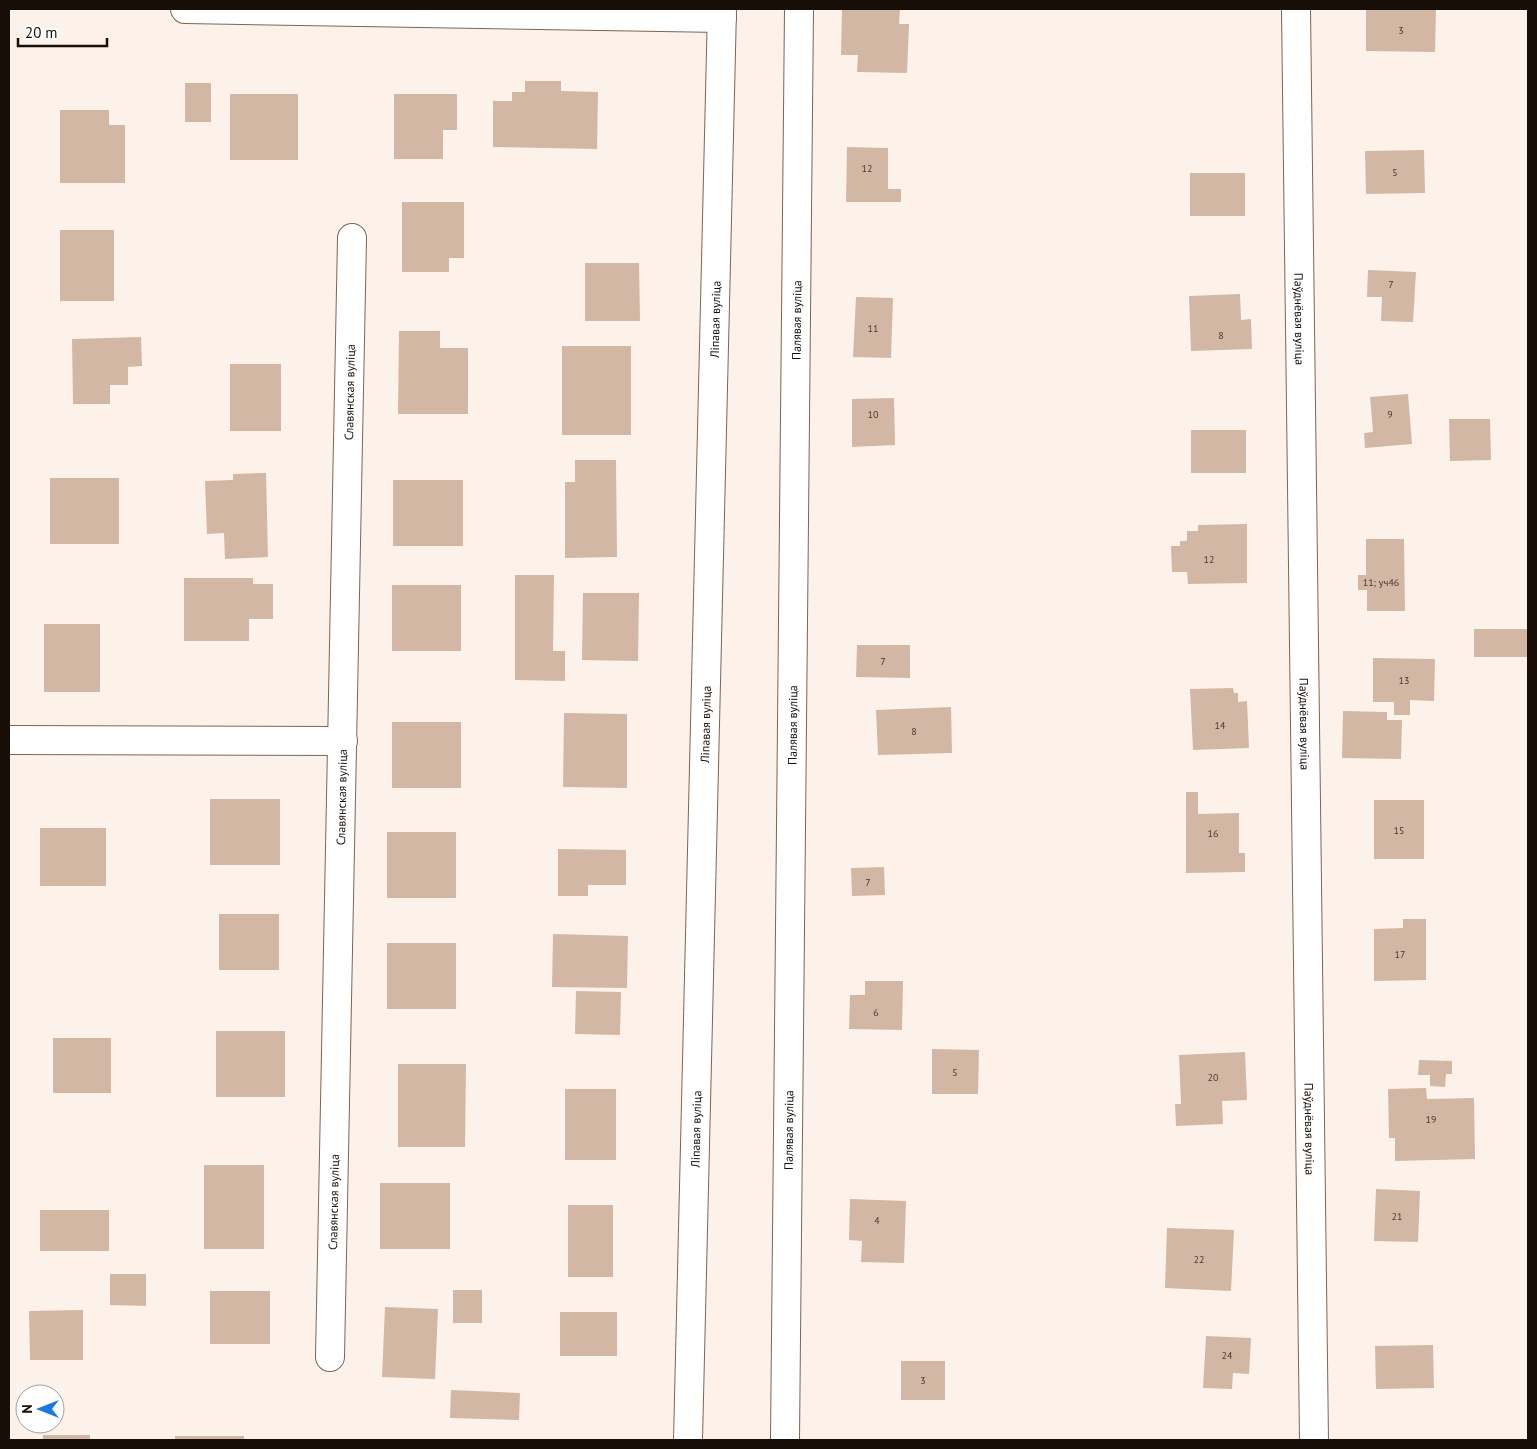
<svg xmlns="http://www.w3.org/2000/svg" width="1537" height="1449" font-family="'PT Sans',sans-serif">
  <rect width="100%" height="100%" fill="#fdf2e9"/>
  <g fill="#d2b7a4">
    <path d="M842,9H900L899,24H909L907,73L857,72L858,55H841Z"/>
    <path d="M1366,9H1436L1435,52L1366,51Z"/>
    <path d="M525,81H561V91L598,92L597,149L493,147V101H512V92H525Z"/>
    <rect x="185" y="83" width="26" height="39"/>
    <rect x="230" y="94" width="68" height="66"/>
    <path d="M394,94H457V130H443V159H394Z"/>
    <path d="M60,110H109V125H125V183H60Z"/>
    <path d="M847,147L888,148V189H901V202H846Z"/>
    <path d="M1424,150L1425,193L1366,194L1365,151Z"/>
    <rect x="1190" y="173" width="55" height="43"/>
    <path d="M402,202H464V258H449V272H402Z"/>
    <rect x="60" y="230" width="54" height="71"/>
    <path d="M585,263H639L640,321H585Z"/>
    <path d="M1368,270L1416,272L1413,322L1381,321L1382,297H1367Z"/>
    <path d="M1240,294L1241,320L1251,319L1252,349L1191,351L1189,296Z"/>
    <path d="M856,297L893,298L891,358L853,357Z"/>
    <path d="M399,331H440V348H468V414H398Z"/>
    <path d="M141,337L142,366L128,367V385H110V404H73L72,339Z"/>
    <rect x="562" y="346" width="69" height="89"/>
    <rect x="230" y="364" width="51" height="67"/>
    <path d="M1408,394L1412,444L1365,448L1364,433L1373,432L1370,397Z"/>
    <path d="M894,398L895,445L852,447V399Z"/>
    <path d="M1449,419H1490L1491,460L1450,461Z"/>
    <rect x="1191" y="430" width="55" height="43"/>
    <path d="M575,460H616L617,557L565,558V482H575Z"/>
    <path d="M266,473L268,557L225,559L224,533L207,534L205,481L233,480V474Z"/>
    <rect x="50" y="478" width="69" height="66"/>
    <rect x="393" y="480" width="70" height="66"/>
    <path d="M1247,524V583L1188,584L1187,572H1172L1171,546H1180V541H1187V531H1198V525Z"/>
    <path d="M1366,539H1404L1405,611H1367V590H1358V575H1366Z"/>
    <path d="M515,575H554L553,651H565V681L515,680Z"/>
    <path d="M184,578H253V584H273V619H249V641H184Z"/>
    <rect x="392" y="585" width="69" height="66"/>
    <path d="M583,593H639L638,661L582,660Z"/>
    <rect x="44" y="624" width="56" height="68"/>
    <rect x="1474" y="629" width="54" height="28"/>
    <path d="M857,645H910V678L856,677Z"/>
    <path d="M1373,658L1435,659L1434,701L1410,700V715H1394V702H1373Z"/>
    <path d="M1233,688L1234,693H1238V702L1247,701L1249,748L1193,750L1190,689Z"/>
    <path d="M951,707L952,753L878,755L876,710Z"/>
    <path d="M1343,711L1387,712V720H1402L1401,759L1342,758Z"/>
    <path d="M564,713L627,714V788L563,787Z"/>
    <rect x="392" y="722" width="69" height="66"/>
    <path d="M1186,792H1198V814L1239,813V853H1245V872L1186,873Z"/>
    <rect x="210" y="799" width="70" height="66"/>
    <rect x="1374" y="800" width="50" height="59"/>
    <rect x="40" y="828" width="66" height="58"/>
    <rect x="387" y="832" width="69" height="66"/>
    <path d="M558,849L626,850V885H588V896H558Z"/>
    <path d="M884,867L885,895L852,896L851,868Z"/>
    <rect x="219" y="914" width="60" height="56"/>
    <path d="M1403,919H1426V980L1374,981V929L1403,928Z"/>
    <path d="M553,934L628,936L627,988L552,987Z"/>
    <rect x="387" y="943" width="69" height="66"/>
    <path d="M865,981H903L902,1030L849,1029L850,995H865Z"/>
    <path d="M576,991L621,992L620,1035L575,1034Z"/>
    <rect x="216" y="1031" width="69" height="66"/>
    <rect x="53" y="1038" width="58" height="55"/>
    <path d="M932,1049L979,1050L978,1094H932Z"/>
    <path d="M1245,1052L1247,1100L1222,1101L1223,1124L1176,1126L1175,1104H1181L1179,1055Z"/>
    <path d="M1419,1060L1452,1061V1074H1446L1445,1087L1430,1086V1075H1418Z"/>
    <path d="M398,1064H466L465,1147H398Z"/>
    <path d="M1426,1088L1427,1099L1474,1098L1475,1159L1395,1161V1138H1389L1388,1089Z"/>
    <rect x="565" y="1089" width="51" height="71"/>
    <rect x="204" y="1165" width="60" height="84"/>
    <rect x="380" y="1183" width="70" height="66"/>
    <path d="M1376,1189L1420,1191L1418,1242L1374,1241Z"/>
    <path d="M850,1199L906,1201L904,1263L861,1262L862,1241L849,1240Z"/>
    <rect x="568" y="1205" width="45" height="72"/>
    <rect x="40" y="1210" width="69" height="41"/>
    <path d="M1167,1228L1234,1230L1231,1291L1165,1288Z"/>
    <path d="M110,1274H146V1306L110,1305Z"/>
    <rect x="453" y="1290" width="29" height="33"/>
    <rect x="210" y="1291" width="60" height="53"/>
    <path d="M385,1307L438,1309L435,1379L382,1377Z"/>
    <path d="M83,1310V1360H30L29,1311Z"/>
    <rect x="560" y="1312" width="57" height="44"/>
    <path d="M1206,1336L1251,1338L1249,1374L1233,1373L1232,1389L1203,1388Z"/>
    <path d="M1433,1345L1434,1388L1376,1389L1375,1346Z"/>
    <rect x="901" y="1361" width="44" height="39"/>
    <path d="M451,1390L520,1393L519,1420L450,1418Z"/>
    <rect x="43" y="1435" width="47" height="5"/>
    <rect x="175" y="1436" width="69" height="4"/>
  </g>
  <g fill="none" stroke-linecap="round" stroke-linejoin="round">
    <defs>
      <g id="minor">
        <path d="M185,9L722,18"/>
        <path id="s1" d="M1296,9L1314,1440"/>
        <path d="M9,740L343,741"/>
        <path id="s2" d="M330,1357L352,238"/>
        <path id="s3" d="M688,1440L722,9"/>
        <path id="s4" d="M785,1440L799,9"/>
      </g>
    </defs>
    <use href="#minor" stroke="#7d6553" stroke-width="30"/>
    <use href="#minor" stroke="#fff" stroke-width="28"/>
  </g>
  <g text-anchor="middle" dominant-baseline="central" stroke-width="4" stroke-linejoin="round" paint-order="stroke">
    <g font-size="10" fill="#46382e">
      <text x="1401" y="30">3</text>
      <text x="867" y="168">12</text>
      <text x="1395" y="172">5</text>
      <text x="1391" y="284">7</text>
      <text x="873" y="328">11</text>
      <text x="1221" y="335">8</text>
      <text x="873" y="414">10</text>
      <text x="1390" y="414">9</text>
      <text x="1209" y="559">12</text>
      <text x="1381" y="582">11; уч46</text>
      <text x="883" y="661">7</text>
      <text x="1404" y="680">13</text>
      <text x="1220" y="725">14</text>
      <text x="914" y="731">8</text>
      <text x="1399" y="830">15</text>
      <text x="1213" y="833">16</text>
      <text x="868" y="882">7</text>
      <text x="1400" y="954">17</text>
      <text x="876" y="1012">6</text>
      <text x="955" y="1072">5</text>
      <text x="1213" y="1077">20</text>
      <text x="1431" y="1119">19</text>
      <text x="1397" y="1216">21</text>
      <text x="877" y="1220">4</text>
      <text x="1199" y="1259">22</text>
      <text x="1227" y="1355">24</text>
      <text x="923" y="1380">3</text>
    </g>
    <g font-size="12" fill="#170e07" stroke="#fff">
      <text stroke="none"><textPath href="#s3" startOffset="1121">Ліпавая вуліца</textPath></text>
      <text stroke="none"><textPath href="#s4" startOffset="1120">Палявая вуліца</textPath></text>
      <text stroke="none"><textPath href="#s1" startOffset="310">Паўднёвая вуліца</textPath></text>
      <text stroke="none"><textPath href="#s2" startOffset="965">Славянская вуліца</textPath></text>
      <text stroke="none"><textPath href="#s4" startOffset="715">Палявая вуліца</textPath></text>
      <text stroke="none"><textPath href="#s3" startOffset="716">Ліпавая вуліца</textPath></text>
      <text stroke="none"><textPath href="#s1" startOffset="715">Паўднёвая вуліца</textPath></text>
      <text stroke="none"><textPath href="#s2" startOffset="560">Славянская вуліца</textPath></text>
      <text stroke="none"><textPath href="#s3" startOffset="311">Ліпавая вуліца</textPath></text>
      <text stroke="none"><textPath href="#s4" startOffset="310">Палявая вуліца</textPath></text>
      <text stroke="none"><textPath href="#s1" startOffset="1120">Паўднёвая вуліца</textPath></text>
      <text stroke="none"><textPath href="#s2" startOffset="155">Славянская вуліца</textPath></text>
    </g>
  </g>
  <rect width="1537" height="1449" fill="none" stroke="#170e07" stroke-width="20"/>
  <g transform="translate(40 1409) rotate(270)"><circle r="24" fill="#ffffff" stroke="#a29f9c"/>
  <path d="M0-4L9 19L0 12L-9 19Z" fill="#1c78e1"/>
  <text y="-8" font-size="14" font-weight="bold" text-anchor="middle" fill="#170e07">N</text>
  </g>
  <path d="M18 38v8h89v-8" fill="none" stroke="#170e07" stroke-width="2.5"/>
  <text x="25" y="38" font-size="15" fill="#170e07" stroke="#ffffff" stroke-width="4" paint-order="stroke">20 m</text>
</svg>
